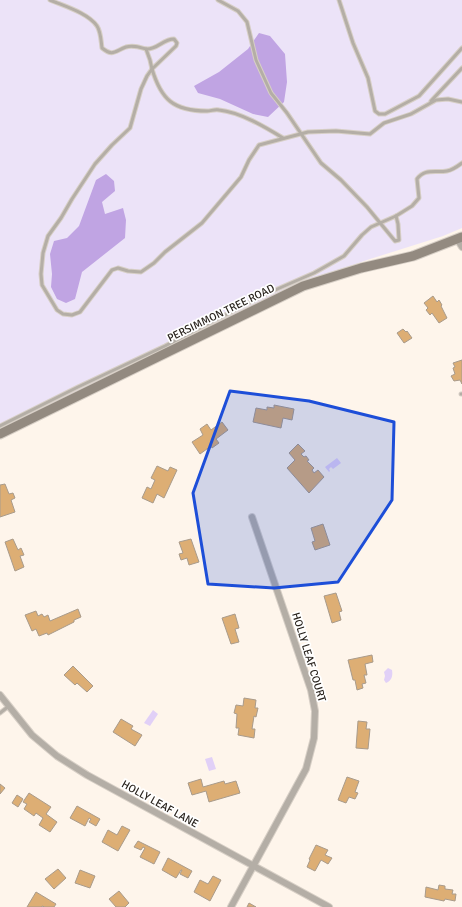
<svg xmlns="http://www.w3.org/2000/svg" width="462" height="907" font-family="Signika,sans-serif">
  <rect width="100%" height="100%" fill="#fef5eb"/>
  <path fill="#ece3f8" d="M0,0H462V228L443,236L367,260L298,284L0,431Z"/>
  <g fill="#c0a4e3">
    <path d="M259,33L270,36L285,54L287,82L284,102L268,117L253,114L220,99L198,93L194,86L219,72L248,49Z"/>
    <path d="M106,174L114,181L115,191L102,202L105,214L123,208L126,220L125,238L82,272L75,299L66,303L57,299L51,287L52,274L50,254L54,241L67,238L79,226L96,180Z"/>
  </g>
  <g fill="#e1d0f7">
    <path d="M337,458L341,463L333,469L331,467L329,469L330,471L329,472L325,467Z"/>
    <path d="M388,668L392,670C393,675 392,681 386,683L384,680L385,676L384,672Z"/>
    <path d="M153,710L158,714L150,726L144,723Z"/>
    <path d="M212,757L216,769L209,771L205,759Z"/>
  </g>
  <g fill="#ddae74" stroke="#a99b8b">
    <path d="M433,296L437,302L439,300L442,305L441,306L447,318L439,323L432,313L430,315L426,310L428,308L424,303Z"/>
    <path d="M403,329L406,332L407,331L412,338L404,343L397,333Z"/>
    <path d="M462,360V384L460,380L454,381L451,376L455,374L453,368L455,367L453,363Z"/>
    <path d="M274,405L294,409L292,420L283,418L281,428L253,422L256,408L267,410V407L274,408Z"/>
    <path d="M222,422L228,430L216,439L219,443L212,448L211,446L200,454L192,442L203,435L200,429L207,424L211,430Z"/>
    <path d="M298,444L305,451L301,454L304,457L306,456L309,460L307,461L314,468L312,470L314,473L318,470L324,477L309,493L287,468L295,460L289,453Z"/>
    <path d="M157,466L168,471L170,467L177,470L164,498L157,494L153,503L142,498L147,487L151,489L155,480L151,478Z"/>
    <path d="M5,484L9,494L13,493L15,498L11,500L15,512L0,517V485Z"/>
    <path d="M323,524L330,545L315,550L312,542L315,541L311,528Z"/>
    <path d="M13,539L18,550L21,548L24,555L20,556L24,567L15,571L5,542Z"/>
    <path d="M191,539L199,562L189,565L187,558L181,560L179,554L183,553L179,542Z"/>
    <path d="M336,593L342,611L339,612L341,620L332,623L324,596Z"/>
    <path d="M78,609L81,617L74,620V622L48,635L47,633L39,636L36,629L32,631L25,615L36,611L38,616L42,614L44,617L48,615L50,621Z"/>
    <path d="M235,614L239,628L235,629L239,642L231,644L222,618Z"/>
    <path d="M372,655L373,662L365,664L367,675H364L366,683L362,684L363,688L357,690L355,680H353L348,660Z"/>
    <path d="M73,666L93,686L87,692L77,683L75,685L64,675Z"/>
    <path d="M244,698L256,700L255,708H258L256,717L254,716L252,729H255L254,738L238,735L239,728H236L237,714L234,713L236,705L243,706Z"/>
    <path d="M121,719L133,726L131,729L142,735L135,746L113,732Z"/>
    <path d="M358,721L367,722L366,729H370L368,749L356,748Z"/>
    <path d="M347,777L359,781L355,792L358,793L355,799L349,797L346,803L338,800Z"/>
    <path d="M201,779L203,787L224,781L225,784L236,781L240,793L209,802L206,791L192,795L188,783Z"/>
    <path d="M0,784L5,788L0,794Z"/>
    <path d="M29,793L51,807L46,814L57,822L50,832L39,825L43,818L36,813L34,816L24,809L27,804L23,802Z"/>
    <path d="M17,795L23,799L18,807L12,803Z"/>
    <path d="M77,806L100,819L96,826L89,822L91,819L89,818L85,826L70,818Z"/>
    <path d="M122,826L130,830L118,851L102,842L108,830L117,835Z"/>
    <path d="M138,841L160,852L154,864L140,857L145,848L143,847L141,850L134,847Z"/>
    <path d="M316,845L328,850L325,855L332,858L328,864L321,860L315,871L307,867L310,860L309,859Z"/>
    <path d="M168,858L192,871L188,878L180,874L182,870H181L176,878L162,870Z"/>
    <path d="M58,869L66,878L54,889L45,879Z"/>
    <path d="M80,870L95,876L90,888L75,883Z"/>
    <path d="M213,876L221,880L210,901L194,892L200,880L208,884Z"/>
    <path d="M439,885L445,886V889L453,890L452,894H456L455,901L445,899L444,901L425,897L426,887L438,890Z"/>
    <path d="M119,891L129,903L125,907H116L109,899Z"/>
    <path d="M36,892L56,904L54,907H45L42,906V907H27Z"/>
    <path d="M249,903L256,907H247Z"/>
  </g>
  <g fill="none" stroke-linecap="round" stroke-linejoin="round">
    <defs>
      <g id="lane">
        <path d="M50,0C64,6 88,13 97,26C101,32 101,41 102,48C113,57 115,51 126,47C133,45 139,47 146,49L150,60L152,69"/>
        <path d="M218,0L238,11L247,22L256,60L271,93L287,113L321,163L341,180L367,207L395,241L399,240L398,224L396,216"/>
        <path d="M339,0L353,43L368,78L375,111L379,114H385L419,96L462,48"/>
        <path d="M146,49C157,50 163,39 174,39L177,43L176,46L152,69"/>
        <path d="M431,101L462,68"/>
        <path d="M283,138C265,127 240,112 219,110C215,109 211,111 207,111C173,111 161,99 152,69L147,76L141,89L130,128L112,145L95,164L72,199L61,218L48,236L43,253L41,274L42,285L57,310L63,314L72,315L80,312L112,270L118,268L128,271L141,272L154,263L165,252L202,223L241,177L249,160L259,145L308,132L336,131L370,134L384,123L411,114L436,100L448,99L462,102"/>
        <path d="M461,394H462"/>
        <path d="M0,426L78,387L165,346L266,294L314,273L344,256L362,235L371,227L396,216L412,206L419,198L417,179C425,168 435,173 447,171C453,170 458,166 462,163"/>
        <path d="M0,713L9,706"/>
      </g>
      <g id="street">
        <path d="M457,239L462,247"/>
        <path d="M0,695L32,735L57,756L87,775L329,907"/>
        <path d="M231,907L306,769L314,738L315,711L311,690L252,517"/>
      </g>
      <path id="secondary" d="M0,434L303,286L361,268L413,256L462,237"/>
    </defs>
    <use href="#lane" stroke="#d7cfc6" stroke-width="5"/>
    <use href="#street" stroke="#d7cfc6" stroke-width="8"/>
    <use href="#secondary" stroke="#d7cfc6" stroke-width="11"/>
    <use href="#lane" stroke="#b4aea6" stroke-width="3"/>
    <use href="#street" stroke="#b4aea6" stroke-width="6"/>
    <use href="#secondary" stroke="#938a80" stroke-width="9"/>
  </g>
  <path fill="#1d4ed8" fill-opacity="0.2" stroke="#1d4ed8" stroke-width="3" stroke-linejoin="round" d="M230,391L309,401L394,422L392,500L338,582L274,588L208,584L193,493Z"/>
  <g text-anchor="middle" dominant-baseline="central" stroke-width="3.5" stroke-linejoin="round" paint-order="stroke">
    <g font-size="11" fill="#27211b" stroke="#fff">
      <text transform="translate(221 313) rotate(-26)">PERSIMMON TREE ROAD</text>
      <text transform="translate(309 657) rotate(73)">HOLLY LEAF COURT</text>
      <text transform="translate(160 804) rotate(29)">HOLLY LEAF LANE</text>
    </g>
  </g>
</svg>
